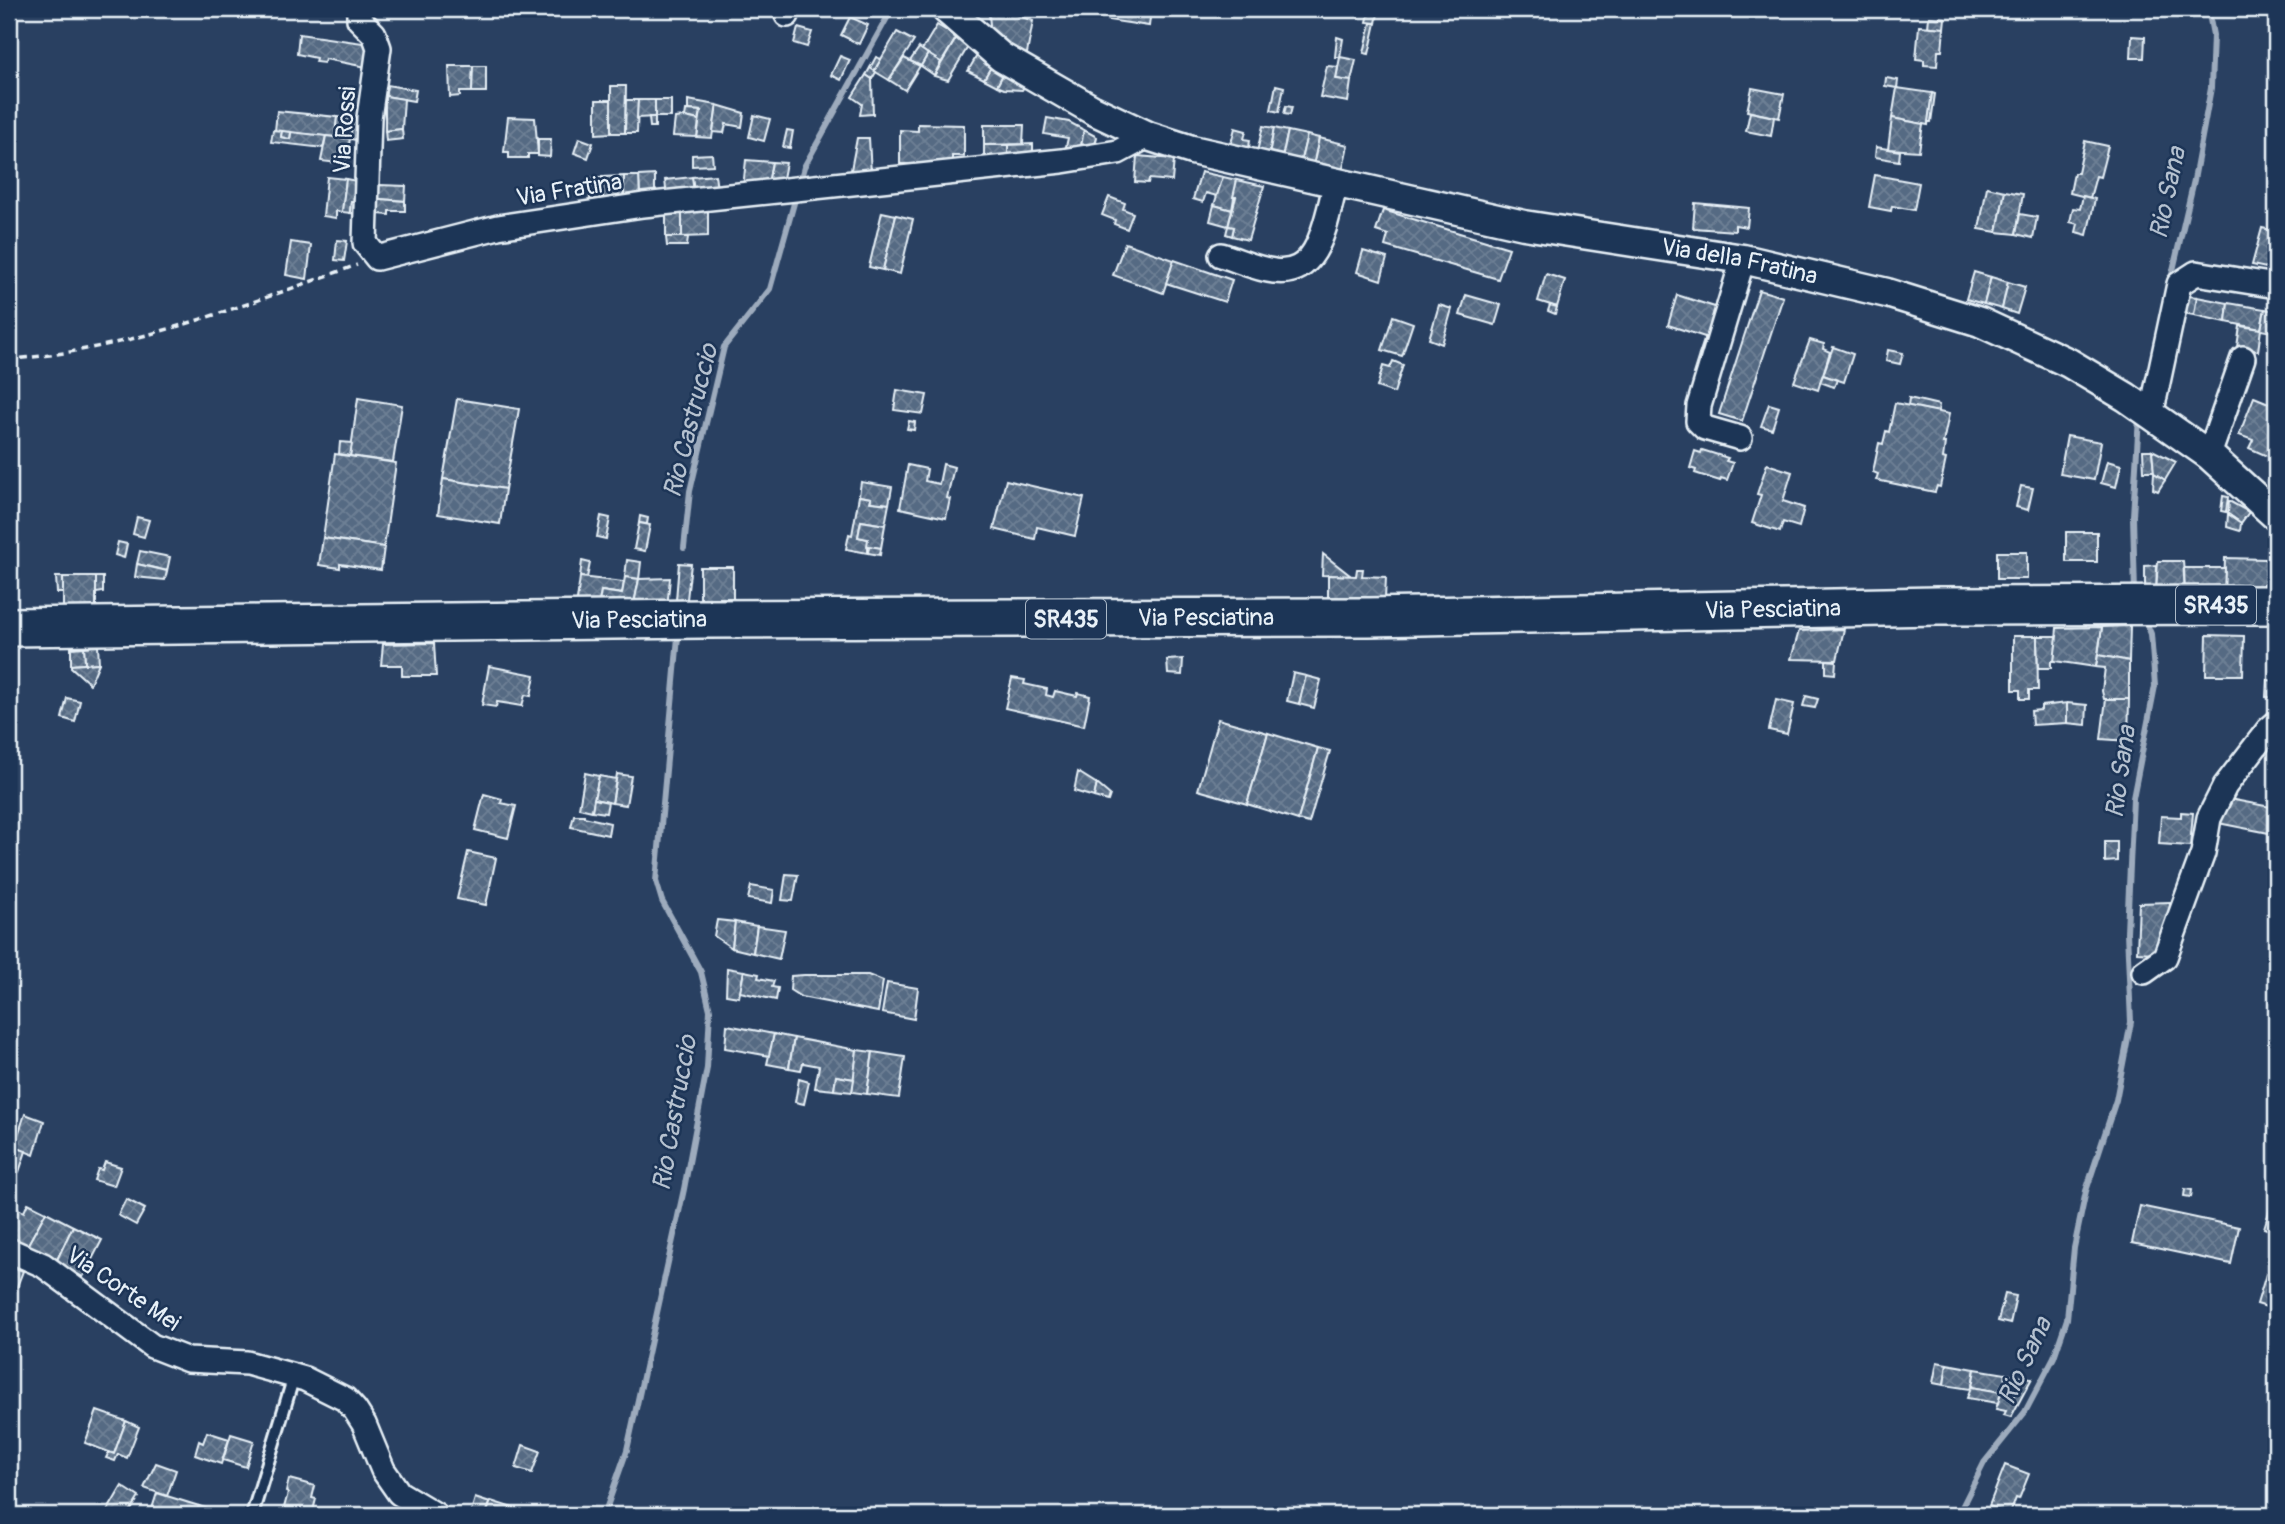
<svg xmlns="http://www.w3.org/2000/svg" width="2285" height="1524" font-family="Pangolin,sans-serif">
  <defs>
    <pattern id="building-cross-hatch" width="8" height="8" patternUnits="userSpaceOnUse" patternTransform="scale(1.75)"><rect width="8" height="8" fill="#556a83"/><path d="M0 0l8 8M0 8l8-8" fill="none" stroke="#6d8095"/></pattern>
  </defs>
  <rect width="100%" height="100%" fill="#294061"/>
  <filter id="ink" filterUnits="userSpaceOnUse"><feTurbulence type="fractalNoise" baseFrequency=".0143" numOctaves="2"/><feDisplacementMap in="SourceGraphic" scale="14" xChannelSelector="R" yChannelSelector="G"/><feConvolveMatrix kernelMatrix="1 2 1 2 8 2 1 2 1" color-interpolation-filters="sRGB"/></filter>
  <g filter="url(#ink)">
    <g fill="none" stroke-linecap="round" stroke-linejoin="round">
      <g stroke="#9dabbd" stroke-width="6">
        <path d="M799,185L804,167L892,9"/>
        <path d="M2170,283L2194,180L2211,88L2213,35L2208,9"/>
        <path d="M684,548L690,491L724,347L770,289L796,196"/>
        <path d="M2135,594L2133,516L2139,417"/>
        <path d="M604,1515L627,1450L684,1189L707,1068L710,1010L701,972L662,901L656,881L678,637"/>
        <path d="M1958,1515L1984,1463L2025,1412L2054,1357L2067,1319L2074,1248L2086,1191L2116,1100L2131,1022L2127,932L2133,798L2155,686L2151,634L2144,617"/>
      </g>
    </g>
    <g fill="url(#building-cross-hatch)" stroke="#e8f1f8" stroke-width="2">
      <path d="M991,9H1016L1014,14L1033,21L1026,59L986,33L990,25L989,15Z"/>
      <path d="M1068,9H1151L1149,26L1108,20L1109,11L1102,10L1101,16L1067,11Z"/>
      <path d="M1370,9H1379L1376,23L1367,22Z"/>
      <path d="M850,17L868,25L859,44L841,35Z"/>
      <path d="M1929,17L1945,18L1944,28L1928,27Z"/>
      <path d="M1371,23H1376L1369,54L1364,53Z"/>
      <path d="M937,25L957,37L941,63L922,50Z"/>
      <path d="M1919,26L1944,28L1942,51H1938L1937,66L1924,65V60L1916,59Z"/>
      <path d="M798,28L812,32L807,47L794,43Z"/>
      <path d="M897,32L914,41L889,80L874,71Z"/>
      <path d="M299,34L370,44L366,67L325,59L324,63L315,62L316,58L297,54Z"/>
      <path d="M2132,36L2145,37L2144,58H2131Z"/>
      <path d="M957,37L969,45L948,80L934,76Z"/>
      <path d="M1337,37L1343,39L1340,57H1335Z"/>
      <path d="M919,48L928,54L921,66L910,61Z"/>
      <path d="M979,52L994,62L984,79L968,71Z"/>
      <path d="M928,54L941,62L934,75L921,66Z"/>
      <path d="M840,56L850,60L841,80L831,75Z"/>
      <path d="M876,57L881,59L874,71L870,68Z"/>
      <path d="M1340,57L1356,60L1351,81L1336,79Z"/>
      <path d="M904,58L920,66L905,90L889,80Z"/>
      <path d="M994,62L1006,69L997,86L984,79Z"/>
      <path d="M449,66H473L472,92H460V96L450,97Z"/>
      <path d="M473,66H486V92H472Z"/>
      <path d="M1327,66L1338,67L1336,79L1351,81L1348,102L1320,97Z"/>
      <path d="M870,68L876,72L872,79L866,75Z"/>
      <path d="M1006,69L1028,81L1022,90L1004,89L997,86Z"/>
      <path d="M866,75L872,79L873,114L860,115L862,104L852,97Z"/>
      <path d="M1886,78L1898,80L1897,88L1885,86Z"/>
      <path d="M387,85L416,90L414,101L385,96Z"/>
      <path d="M1276,85L1284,87L1279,112L1271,110Z"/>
      <path d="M611,86H626L625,133H611Z"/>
      <path d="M1752,88L1784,94L1779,118L1747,111Z"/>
      <path d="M1897,88L1932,93L1928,125L1892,118Z"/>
      <path d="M1932,93L1935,94L1931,122H1928Z"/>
      <path d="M385,96L404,99L402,129L385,131Z"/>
      <path d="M596,100H611V133L596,134Z"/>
      <path d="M626,100H638L637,133H625Z"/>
      <path d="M638,100H655V117L637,118Z"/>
      <rect x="655" y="100" width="16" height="17"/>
      <path d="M688,100L717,105L712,138L697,137L701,111L688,110Z"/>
      <path d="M717,105L744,113L742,127L726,124L724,133L713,132Z"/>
      <path d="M1286,106L1292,107L1290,115L1284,114Z"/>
      <path d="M686,110L701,111L699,120L685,117Z"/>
      <path d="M277,111L337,117L335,137L275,131Z"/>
      <path d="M1750,112L1774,117L1771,136L1746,131Z"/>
      <path d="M754,115L770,119L764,141L749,137Z"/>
      <path d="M337,117L353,119L350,139L335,137Z"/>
      <path d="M508,117L535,118L538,154H528V158H509V152H504Z"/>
      <path d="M649,117H655V127H650Z"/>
      <path d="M685,117L699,120L697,137L673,136L675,118Z"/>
      <path d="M1047,118L1069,122L1084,130L1080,152L1064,155L1068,138L1044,134Z"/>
      <path d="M1892,118L1923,124L1919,151L1888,149Z"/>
      <path d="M353,119L366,120L363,141L350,139Z"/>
      <path d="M918,124L964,125V156H952V164H900V130L918,131Z"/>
      <path d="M984,125H1024L1023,144L984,145Z"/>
      <path d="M1263,126L1274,128L1269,155L1257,152Z"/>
      <path d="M1235,128L1246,131L1244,139L1250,140L1249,148L1242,147L1241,150L1230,147Z"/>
      <path d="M1274,128L1288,131L1282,158L1269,155Z"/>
      <path d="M402,129L403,139L386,141L385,131Z"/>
      <path d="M273,130L282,131L281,137L290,139L291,132L326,136L323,148L271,142Z"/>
      <path d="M787,130L793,131L790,148L783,147Z"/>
      <path d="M1084,130L1097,137L1094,149L1080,152Z"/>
      <path d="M282,131L291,132L290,139L281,137Z"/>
      <path d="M1288,131L1307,135L1300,164L1282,158Z"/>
      <path d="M1307,135L1319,138L1313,167L1300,164Z"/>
      <path d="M326,136L350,139L345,164L321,161Z"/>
      <path d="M579,138L593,143L588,158L574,153Z"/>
      <path d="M857,138H869L871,174L850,175Z"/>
      <path d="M1319,138L1348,145L1342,173L1334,172L1335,167L1321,164L1320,169L1313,167Z"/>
      <path d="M538,139H551L550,157L538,156Z"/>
      <path d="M2085,141L2108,146L2100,177L2096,176L2090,198L2070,193L2074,173H2078Z"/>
      <path d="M1033,144V160H1008V145Z"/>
      <path d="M984,145H1008V160L984,159Z"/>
      <path d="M1876,147L1900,151L1899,161L1875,157Z"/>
      <path d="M712,154L713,165L692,166V155Z"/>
      <path d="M1137,156L1174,159L1172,181L1149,179L1148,183L1135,182Z"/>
      <path d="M746,160L772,162L768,185L743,188Z"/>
      <path d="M772,162L786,163L782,183L768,185Z"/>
      <path d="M1201,172L1223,177L1217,196L1206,193L1203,202L1193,199Z"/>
      <path d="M655,175V198H640L639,176Z"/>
      <path d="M715,175L717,189L694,193L692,177Z"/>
      <path d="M1875,175L1919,183L1914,210L1892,206L1891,211L1869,207Z"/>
      <path d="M624,176V199L603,200L602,177Z"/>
      <path d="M624,176H639L640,198L624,199Z"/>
      <path d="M327,177L346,179L342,212L336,211V218L323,216Z"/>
      <path d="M602,177L603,200L590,201L589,178Z"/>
      <path d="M692,177L694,193L667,197L665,180Z"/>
      <path d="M1223,177L1237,180L1232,210L1214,205Z"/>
      <path d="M346,179L362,182L359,202L351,201L350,213L342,212Z"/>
      <path d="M1237,180L1264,186L1248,240L1232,236L1234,227L1228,226L1236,197H1233Z"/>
      <path d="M379,185L406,186L405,201L379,199Z"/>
      <path d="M1987,187L2005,191L1997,232L1979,229Z"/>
      <path d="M2005,191L2023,194L2016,234L1997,232Z"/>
      <path d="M2083,196L2095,199L2087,235L2076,232L2078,224L2070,222L2073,208L2080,209Z"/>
      <path d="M1109,197L1125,203L1123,209L1133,213L1127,229L1114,224L1115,220L1102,215Z"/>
      <path d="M379,199L405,201V211H389V215L379,214Z"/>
      <path d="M351,201L363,202L362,214L350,213Z"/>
      <path d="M1695,203L1749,208L1747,227L1735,225V231L1693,228Z"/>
      <path d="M1214,205L1232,210L1228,226L1210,221Z"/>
      <path d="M708,209V236L682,237V211Z"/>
      <path d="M1383,210L1509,248L1498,279L1385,246L1388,235L1376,231Z"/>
      <path d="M682,211V237H666V213Z"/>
      <path d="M882,212L896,215L883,270L869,267Z"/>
      <path d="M2275,213L2276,214V270L2252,265L2262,228L2271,230Z"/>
      <path d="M2020,214L2037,217L2033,238L2016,234Z"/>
      <path d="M896,215L913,219L900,274L883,270Z"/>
      <path d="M1228,226L1234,227L1232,236L1226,234Z"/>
      <path d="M666,237H688L687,246H667Z"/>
      <path d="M337,240L347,241L344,261L335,260Z"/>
      <path d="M291,242L311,245L307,279L286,275Z"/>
      <path d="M1125,243L1174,260L1163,293L1113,275Z"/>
      <path d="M1363,251L1387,258L1381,280L1357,272Z"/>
      <path d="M1174,260L1232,280L1225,302L1166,283Z"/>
      <path d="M1974,272L1991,277L1984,304L1966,299Z"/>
      <path d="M1546,274L1565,280L1557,307L1538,301Z"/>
      <path d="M1991,277L2008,282L2002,309L1984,304Z"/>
      <path d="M2008,282L2025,287L2017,314L2002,309Z"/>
      <path d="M1759,290L1783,297L1742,421L1719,414Z"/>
      <path d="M1466,295L1501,305L1495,325L1460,315Z"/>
      <path d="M1677,295L1721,309L1711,339L1668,325Z"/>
      <path d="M2187,296L2197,297L2194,315L2183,313Z"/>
      <path d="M2197,297L2228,303L2226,322L2194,315Z"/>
      <path d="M2228,303L2265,309L2261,329L2226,322Z"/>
      <path d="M1439,305L1452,309L1442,344L1429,339Z"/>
      <path d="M1550,305L1557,307L1555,314L1548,311Z"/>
      <path d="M2265,309L2276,311L2273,332L2261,330Z"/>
      <path d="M1393,316L1413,323L1402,356L1382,350Z"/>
      <path d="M2240,326L2261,329L2258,351L2237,347Z"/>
      <path d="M1705,337L1711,339L1706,357L1699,355Z"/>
      <path d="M1810,340L1824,344L1823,349L1830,352L1818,390L1794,382Z"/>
      <path d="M1833,347L1853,354L1844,382L1823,375Z"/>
      <path d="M1888,350L1903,353L1900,364L1886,361Z"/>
      <path d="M1699,355L1706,357L1700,376L1693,374Z"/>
      <path d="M1393,361L1403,365L1394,393L1377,387L1383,366L1390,368Z"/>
      <path d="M1823,375L1837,380L1834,387L1820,382Z"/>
      <path d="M897,390L927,395L923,414L894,410Z"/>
      <path d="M2254,397L2276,406V433L2267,456L2249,448L2253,440L2239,435Z"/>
      <path d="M358,398L402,405L393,462L350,456Z"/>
      <path d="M1909,398L1939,405L1938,412L1908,406Z"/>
      <path d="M457,399L519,409L505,489L443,479Z"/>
      <path d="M1895,403L1949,414L1943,443H1945L1943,458L1946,459L1940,487L1937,486L1935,492L1876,480L1878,474L1873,472L1879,443L1883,444L1886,431L1889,432Z"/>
      <path d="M1769,404L1779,407L1772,429L1761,426Z"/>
      <path d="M909,421L915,422L914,430L907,429Z"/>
      <path d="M2067,436L2101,442L2094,480L2060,474Z"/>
      <path d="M340,442L352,443L350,456L339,454Z"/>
      <path d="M1702,450L1728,458L1726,461L1733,463L1727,480L1721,478L1720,481L1695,473L1696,470L1690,468L1695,451L1701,453Z"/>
      <path d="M2143,450H2152L2154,471H2144Z"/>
      <path d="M2152,450L2176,462L2165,480L2154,473Z"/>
      <path d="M335,454L396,463L384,547L323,538Z"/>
      <path d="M2107,461L2121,465L2116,487L2101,483Z"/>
      <path d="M943,464L954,467L947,498L950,499L946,518L900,508L908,465L927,469L925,481L939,484Z"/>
      <path d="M1767,464L1792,472L1783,501L1804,508L1799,527L1783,522L1780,532L1752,523L1761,495L1757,494Z"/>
      <path d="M2154,473L2165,480L2158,491L2153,489Z"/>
      <path d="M443,479L505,489L500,524L438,514Z"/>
      <path d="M1006,480L1084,498L1075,536L1037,527L1035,539L994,529Z"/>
      <path d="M861,482L892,487L889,504L870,502L871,498L859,496Z"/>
      <path d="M2021,486L2033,488L2028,510L2016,507Z"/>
      <path d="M859,496L871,498L870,502L889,504L885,525L861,521L858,537L868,539V553L846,549L849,534L852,535Z"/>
      <path d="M2223,496L2228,497L2226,512L2221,511Z"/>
      <path d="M2229,501L2249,512L2241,523L2228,514Z"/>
      <path d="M2228,514L2241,523L2240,531L2227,527Z"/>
      <path d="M601,516L610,518L606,539L597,537Z"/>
      <path d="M640,516L648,518L647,524L639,523Z"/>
      <path d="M137,517L149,520L144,537L133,534Z"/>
      <path d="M861,521L885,525L881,548L867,546L868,539L858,537Z"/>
      <path d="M639,523L650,525L645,551L634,549Z"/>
      <rect x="2066" y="532" width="31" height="30"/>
      <path d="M323,538L384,547L381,570L340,564V568L319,565Z"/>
      <path d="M118,542L127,544L124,558L115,555Z"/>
      <path d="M2268,543L2276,548V590H2265Z"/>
      <path d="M869,546L881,548L880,555L868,553Z"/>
      <path d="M140,551L170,557L167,571L137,564Z"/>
      <rect x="1997" y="552" width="30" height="27"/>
      <path d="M1323,554L1351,576L1322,575Z"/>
      <path d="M2225,558L2266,559L2265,590L2224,591Z"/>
      <path d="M627,560L641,562L639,579L625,577Z"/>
      <path d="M582,561L590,563L587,578L580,577Z"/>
      <path d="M2158,561H2183L2185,591H2156Z"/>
      <path d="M679,563L691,564L687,599L676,600Z"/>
      <path d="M137,564L167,571L165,580L135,577Z"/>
      <path d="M2157,565L2156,591H2145V566Z"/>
      <rect x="700" y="567" width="33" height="31"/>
      <path d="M2184,568H2225L2224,591H2185Z"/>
      <path d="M1357,569H1363L1362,576L1386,577L1385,599L1328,597V575L1356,576Z"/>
      <path d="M56,577H63V593H57Z"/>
      <rect x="63" y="577" width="33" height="32"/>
      <path d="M96,577H103V592L96,593Z"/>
      <path d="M580,577L624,582L622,594L601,591L598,609L576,608Z"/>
      <path d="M625,577L639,579L633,609H598L601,591L622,594Z"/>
      <path d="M670,578L667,608L633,609L639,579Z"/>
      <path d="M2130,626L2129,661L2098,655L2102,627Z"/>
      <path d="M2102,627L2096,667L2054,661L2057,628Z"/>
      <path d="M1844,629L1837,660L1791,659L1799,631Z"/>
      <path d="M2207,635L2244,636L2243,675H2206Z"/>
      <path d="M2013,636H2037L2038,690H2029V699H2020V690H2013Z"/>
      <path d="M2037,636H2057L2054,661H2051V668H2038Z"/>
      <path d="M434,643L436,676H402V665H381L383,644Z"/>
      <path d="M98,646L99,663L85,664L84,647Z"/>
      <path d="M84,647L85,664L71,665V648Z"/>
      <path d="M2098,655L2129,661V699H2104L2102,691L2105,668L2096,667Z"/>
      <path d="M1183,659L1182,675L1168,674L1167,660Z"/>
      <path d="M1826,660L1836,661L1835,674L1826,673Z"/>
      <path d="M99,663L90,684L71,667V665Z"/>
      <path d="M489,666L535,675L531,696L525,695L522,706L497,702L496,707L482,705Z"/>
      <path d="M1293,673L1306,676L1299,704L1287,701Z"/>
      <path d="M1306,676L1321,680L1314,708L1299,704Z"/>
      <path d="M1012,678L1025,680L1024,684L1047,689L1046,695L1053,697L1055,691L1077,696L1078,693L1090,696L1084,726L1005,708Z"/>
      <path d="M2267,680L2276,681V698L2266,697Z"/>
      <path d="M1806,696L1818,699L1815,708L1803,706Z"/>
      <path d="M67,698L80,701L75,722L62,718Z"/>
      <path d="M2106,699H2129L2128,741L2101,739Z"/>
      <path d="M1776,700L1794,704L1787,734L1769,730Z"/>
      <path d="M2067,703L2087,705L2086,725L2067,723Z"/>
      <path d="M2067,703V723L2032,725L2031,711L2041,710V706Z"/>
      <path d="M1218,719L1268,733L1247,804L1198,790Z"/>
      <path d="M1268,733L1318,748L1298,820L1247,804Z"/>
      <path d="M1318,748L1330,751L1309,823L1298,820Z"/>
      <path d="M1078,772L1097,784L1094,797L1074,791Z"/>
      <path d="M585,773L599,776L592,811L579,808Z"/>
      <path d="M617,774L631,776L626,805L612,803Z"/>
      <path d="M599,776L616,779L612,803L594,799Z"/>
      <path d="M1097,784L1110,795L1108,801L1094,797Z"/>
      <path d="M484,794L502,799L501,803L516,806L508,838L475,830Z"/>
      <path d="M2224,798L2276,808L2274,834L2213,822Z"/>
      <path d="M594,799L608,802L606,813L592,811Z"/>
      <path d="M2181,812L2193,813L2190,846L2159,844L2161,816L2181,817Z"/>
      <path d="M574,815H584V817L610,823L608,835L571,827Z"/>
      <path d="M2105,842H2117V861L2105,862Z"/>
      <path d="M468,852L496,858L486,905L457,899Z"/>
      <path d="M786,874L798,875L793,901L782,900Z"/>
      <path d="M751,886L774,890L772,903L748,899Z"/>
      <path d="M2170,902L2169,925L2155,953L2137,952L2139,903Z"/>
      <path d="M717,920L735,922L732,948L714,936Z"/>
      <path d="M735,922L757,926L753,953L732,948Z"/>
      <path d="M757,926L785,930L779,959L753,953Z"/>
      <path d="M727,968L744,971L739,997L726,995Z"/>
      <path d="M744,971L759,974L758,978L774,981L772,987L778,988L776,1000L740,992Z"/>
      <path d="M804,975H868L883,981L878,1012L801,997L790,990L791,976Z"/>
      <path d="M887,983L918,988L914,1019L882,1013Z"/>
      <path d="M727,1025L774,1034L770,1056L725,1048Z"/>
      <path d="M774,1034L794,1038L789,1068L767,1064Z"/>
      <path d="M794,1038L857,1050L854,1079L836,1076L834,1090L815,1088L819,1066L803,1063L801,1070L789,1068Z"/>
      <path d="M857,1050L873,1052L867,1094L852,1092Z"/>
      <path d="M873,1052L905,1057L899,1098L867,1094Z"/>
      <path d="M836,1076L854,1079L852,1092L834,1090Z"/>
      <path d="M799,1079L809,1082L804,1104L795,1102Z"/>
      <path d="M25,1114L44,1121L34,1155L10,1145L14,1134L18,1135Z"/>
      <path d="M9,1145L26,1151L19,1172L9,1168Z"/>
      <path d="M105,1162L121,1167L114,1186L94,1180L98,1169L102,1170Z"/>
      <path d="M2185,1189L2192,1190L2191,1197L2184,1196Z"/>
      <path d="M126,1199L145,1209L136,1225L118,1215Z"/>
      <path d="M2273,1199L2276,1200V1232L2264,1228Z"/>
      <path d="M28,1203L46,1212L27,1246L9,1236V1226L18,1209L24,1212Z"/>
      <path d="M2140,1206L2239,1227L2231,1264L2132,1243Z"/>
      <path d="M46,1212L73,1226L56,1262L27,1246Z"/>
      <path d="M73,1226L102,1240L83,1277L56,1262Z"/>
      <path d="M10,1266L23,1271L14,1294L9,1292Z"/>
      <path d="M2266,1274L2276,1277V1310L2257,1304Z"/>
      <path d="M2005,1294L2016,1296L2010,1324L1998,1321Z"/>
      <path d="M1937,1362L1947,1364L1944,1385L1933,1383Z"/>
      <path d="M1947,1364L1975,1369L1972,1387L1970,1389L1944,1385Z"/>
      <path d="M1975,1369L2006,1374L2004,1393L1972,1387Z"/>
      <path d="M2006,1374L2022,1377L2015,1395L2004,1393Z"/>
      <path d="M2022,1377L2032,1378L2011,1417L2004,1415L2006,1411L1996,1409L2001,1392L2015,1395Z"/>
      <path d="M1971,1387L2001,1392L1998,1403L1967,1398Z"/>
      <path d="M97,1411L126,1421L114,1454L85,1443Z"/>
      <path d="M126,1421L139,1427L127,1458L118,1454L115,1461L106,1458L109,1452L114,1454Z"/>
      <path d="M207,1432L229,1439L221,1464L195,1455L199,1441L203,1443Z"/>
      <path d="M231,1434L254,1441L246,1467L223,1460Z"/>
      <path d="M523,1445L540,1451L532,1473L516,1468Z"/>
      <path d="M156,1463L176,1470L167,1496L144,1488Z"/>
      <path d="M2005,1465L2029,1474L2019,1499L2016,1498L2010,1514L1989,1506Z"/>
      <path d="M289,1479L315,1486L312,1498L316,1499L312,1515H282L288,1493L286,1492Z"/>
      <path d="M122,1486L139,1497L128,1515H105Z"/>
      <path d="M157,1493L199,1506L196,1515H150Z"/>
      <path d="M475,1498L490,1503L486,1515H470Z"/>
      <path d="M491,1501L534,1515H486Z"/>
      <path d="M199,1506L223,1514V1515H206L197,1512Z"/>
      <path d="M700,1510L718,1515L720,1510L733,1513V1515H698Z"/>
    </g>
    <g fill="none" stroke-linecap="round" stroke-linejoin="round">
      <defs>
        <path id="service" d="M252,1515L294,1376"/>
        <g id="minor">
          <path d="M359,9V19L374,34L379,48L369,118L365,243L377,258L498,227L643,205L1062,161L1118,152L1148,136"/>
          <path d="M787,15L789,9"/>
          <path d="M1221,255C1238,260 1256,269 1274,271C1321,278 1326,217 1336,183"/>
          <path d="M2151,415L2179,284L2196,273L2276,286"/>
          <path d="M1740,438L1705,428L1698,421L1699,406L1743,259"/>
          <path d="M2209,455L2243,358"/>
          <path d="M2144,972L2165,957L2203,853L2209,818L2225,786L2268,730L2276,723"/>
          <path d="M9,1250L43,1265L152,1346L188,1360L247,1363L305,1379L345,1399L355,1410L364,1424L383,1470L399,1493L436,1515"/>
        </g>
        <g id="tertiary">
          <path id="s1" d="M946,9L1001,57L1093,110L1148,136L1192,150L1524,225L1743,259L1887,293L1980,322L2069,363L2126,397L2209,455L2276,516"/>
        </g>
        <g id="primary">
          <path id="s2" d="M9,627L704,619L1369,617L1937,606L2276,605"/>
        </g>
      </defs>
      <use href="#service" stroke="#e8f1f8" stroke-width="16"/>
      <use href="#minor" stroke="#e8f1f8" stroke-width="28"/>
      <use href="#tertiary" stroke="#e8f1f8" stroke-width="33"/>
      <use href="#primary" stroke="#e8f1f8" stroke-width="42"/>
      <path stroke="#e8f1f8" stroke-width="3.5" stroke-dasharray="7 5" stroke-linecap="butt" d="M9,359C125,352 247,304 357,265"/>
      <use href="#service" stroke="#1d3557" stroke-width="10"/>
      <use href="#minor" stroke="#1d3557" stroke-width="23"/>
      <use href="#tertiary" stroke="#1d3557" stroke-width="28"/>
      <use href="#primary" stroke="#1d3557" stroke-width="37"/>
    </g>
  </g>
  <g text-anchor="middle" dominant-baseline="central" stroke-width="5" stroke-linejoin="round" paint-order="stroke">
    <g fill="#1d3557" stroke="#abb9c8" stroke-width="2">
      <rect x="2176" y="585.5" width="80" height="39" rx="5"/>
      <rect x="1026" y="599.5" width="80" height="39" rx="5"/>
    </g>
    <g font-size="23" font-weight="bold" fill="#e8f1f8">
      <text x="2216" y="605">SR435</text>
      <text x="1066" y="619">SR435</text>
    </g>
    <g font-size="24" fill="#e8f1f8" stroke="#1d3557">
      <text transform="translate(345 130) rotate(-86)">Via Rossi</text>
      <text transform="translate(569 190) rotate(-9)">Via Fratina</text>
      <text stroke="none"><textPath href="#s1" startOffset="845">Via della Fratina</textPath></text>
      <text stroke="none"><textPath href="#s2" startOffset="1764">Via Pesciatina</textPath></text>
      <text stroke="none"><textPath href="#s2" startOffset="1197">Via Pesciatina</textPath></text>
      <text stroke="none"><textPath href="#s2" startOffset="630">Via Pesciatina</textPath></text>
      <text transform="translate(123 1289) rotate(34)">Via Corte Mei</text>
    </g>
    <g font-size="26" font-style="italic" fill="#b6c2d0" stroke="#1d3557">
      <text transform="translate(2168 193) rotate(-78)">Rio Sana</text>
      <text transform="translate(691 421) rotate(-76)">Rio Castruccio</text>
      <text transform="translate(2121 772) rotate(-82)">Rio Sana</text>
      <text transform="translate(675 1113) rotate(-80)">Rio Castruccio</text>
      <text transform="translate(2025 1361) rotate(-65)">Rio Sana</text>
    </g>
  </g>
  <rect width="2285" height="1524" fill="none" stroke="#1d3557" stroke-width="35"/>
  <rect x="18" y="18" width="2250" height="1489" fill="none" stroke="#e8f1f8" stroke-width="2.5" filter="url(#ink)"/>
</svg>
